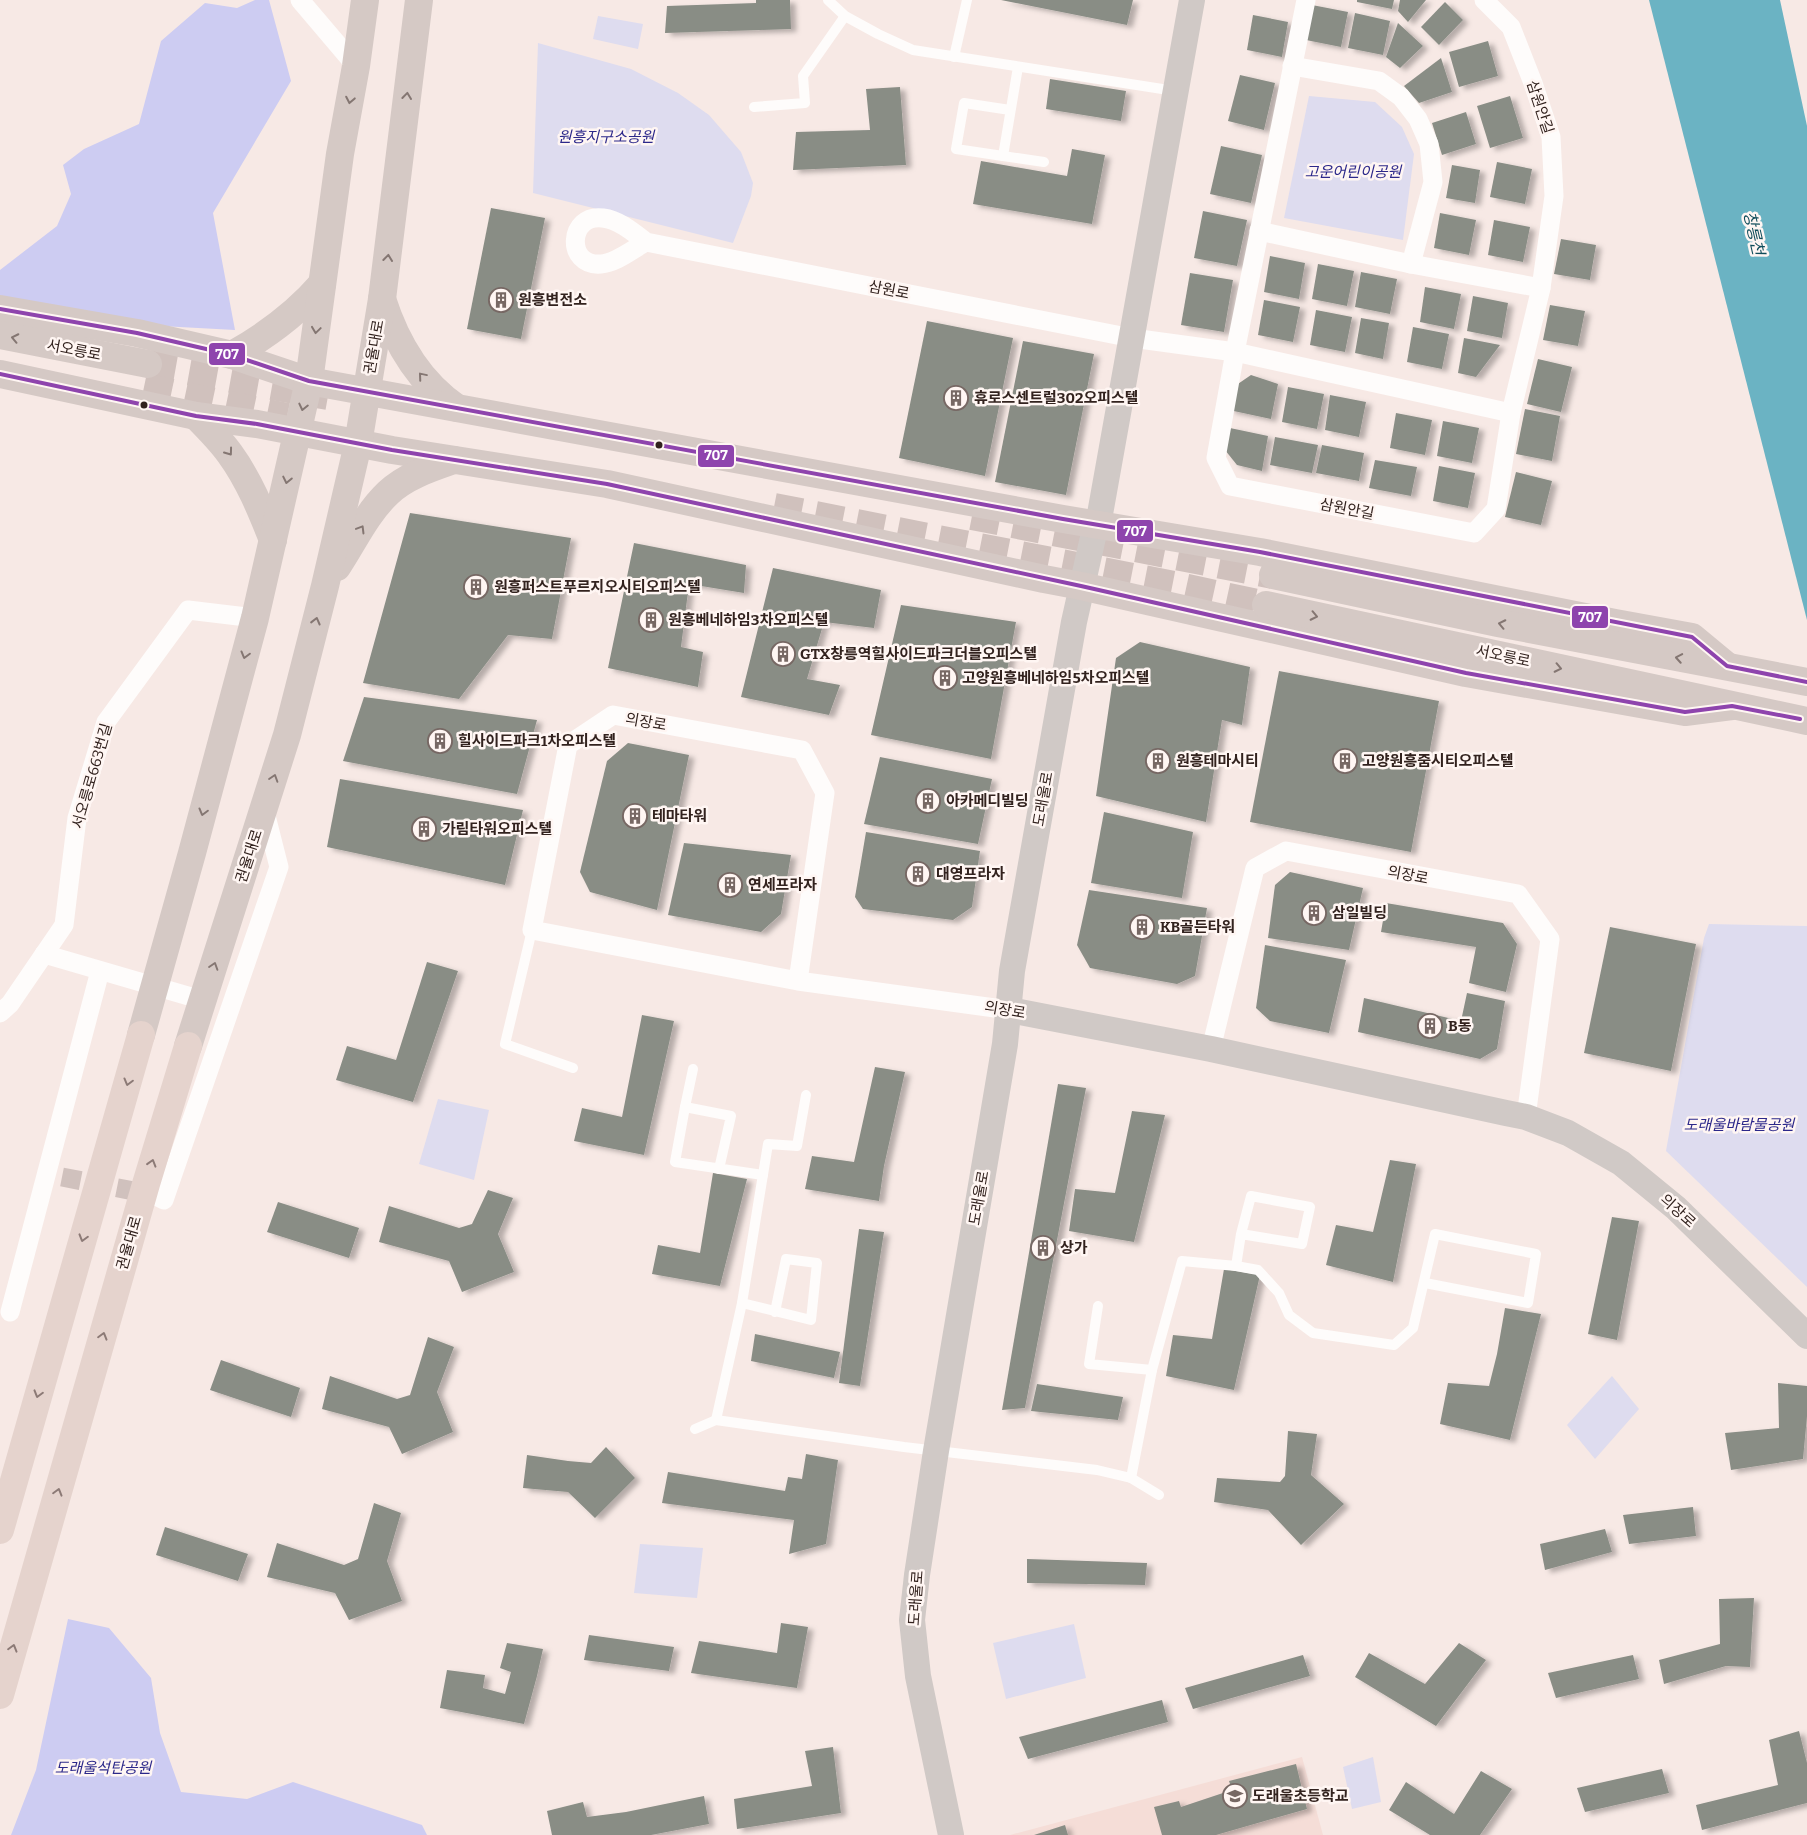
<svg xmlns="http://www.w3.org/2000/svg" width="1807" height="1835" font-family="Bitter,'Noto Sans KR',serif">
  <defs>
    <filter id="shadow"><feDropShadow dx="5.5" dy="3" stdDeviation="2.5" flood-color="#0004"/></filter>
  </defs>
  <rect width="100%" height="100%" fill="#f7e9e5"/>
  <path fill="#f5ddd7" d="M1302,1757L1323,1835H1010Z"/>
  <g fill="#dedcef">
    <path d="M598,16L643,24L638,49L593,39Z"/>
    <path d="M538,43L631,69L678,93L709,115L741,152L753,183L751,196L733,243L533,193Z"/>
    <path d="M1309,96L1375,102L1402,127L1414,154L1403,240L1284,218Z"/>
    <path d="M1709,924L1807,926V1287L1666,1151L1704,938Z"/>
    <path d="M438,1099L489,1110L474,1180L419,1164Z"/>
    <path d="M1612,1376L1639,1409L1595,1459L1567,1425Z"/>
    <path d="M640,1544L703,1548L697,1598L634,1593Z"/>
    <path d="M1074,1624L1086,1678L1006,1699L993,1643Z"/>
    <path d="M1373,1757L1381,1802L1352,1809L1343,1767Z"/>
  </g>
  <g fill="#cdccf2">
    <path d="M255,0H269L291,81L213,213L235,330L13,318L0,297V270L57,226L71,194L63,165L84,149L139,124L161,41L205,3L237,8Z"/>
    <path d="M68,1619L109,1628L151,1678L160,1733L181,1792L247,1799L293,1782L422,1825L427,1835H11L36,1770Z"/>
  </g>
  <path fill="#6bb3c3" d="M1649,0H1780L1807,126V620Z"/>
  <g fill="#898d85" filter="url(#shadow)">
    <path d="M756,0H790L791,29L665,33L667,6L756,3Z"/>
    <path d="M1001,0H1133L1127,25Z"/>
    <path d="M1357,0H1394L1392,9L1357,2Z"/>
    <path d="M1400,0H1426L1408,22L1398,11Z"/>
    <path d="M1445,2L1463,20L1439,45L1421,27Z"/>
    <path d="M1312,5L1348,12L1341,47L1306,40Z"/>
    <path d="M1355,13L1390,21L1383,55L1348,48Z"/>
    <path d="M1253,15L1288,22L1282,57L1247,50Z"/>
    <path d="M1398,23L1423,46L1400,68L1386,57Z"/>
    <path d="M1488,41L1498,76L1459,87L1449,52Z"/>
    <path d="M1441,58L1452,92L1419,103L1404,86Z"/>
    <path d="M1240,75L1275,83L1264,130L1228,121Z"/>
    <path d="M1050,79L1126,91L1121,121L1046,109Z"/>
    <path d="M900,87L906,165L793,170L796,132L870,130L866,89Z"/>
    <path d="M1510,96L1523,138L1490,148L1477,106Z"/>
    <path d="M1466,112L1476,144L1442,155L1432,123Z"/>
    <path d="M1221,146L1262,155L1251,203L1210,194Z"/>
    <path d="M1072,149L1105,155L1092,224L973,204L981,161L1067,176Z"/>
    <path d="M1497,162L1532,169L1525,204L1490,197Z"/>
    <path d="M1452,165L1480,170L1475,203L1446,198Z"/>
    <path d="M491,208L545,218L521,339L467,329Z"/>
    <path d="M1203,211L1247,220L1237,266L1194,258Z"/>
    <path d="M1440,213L1476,220L1469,255L1434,248Z"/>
    <path d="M1494,220L1530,227L1523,262L1488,255Z"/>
    <path d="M1561,239L1596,245L1590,280L1554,274Z"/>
    <path d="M1270,256L1305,263L1299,299L1264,292Z"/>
    <path d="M1318,264L1354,271L1347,306L1312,299Z"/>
    <path d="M1361,272L1397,279L1390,314L1355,307Z"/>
    <path d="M1190,273L1233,280L1224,332L1181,325Z"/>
    <path d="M1425,287L1461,294L1454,329L1420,322Z"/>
    <path d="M1473,296L1508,303L1502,338L1467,331Z"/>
    <path d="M1264,300L1300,307L1293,342L1258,335Z"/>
    <path d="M1550,305L1585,311L1578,346L1543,340Z"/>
    <path d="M1316,310L1352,317L1345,352L1310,345Z"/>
    <path d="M1361,318L1389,323L1383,359L1355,353Z"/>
    <path d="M927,321L1013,338L985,476L899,458Z"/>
    <path d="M1413,327L1449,334L1442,369L1407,362Z"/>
    <path d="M1464,338L1500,345L1476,377L1458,373Z"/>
    <path d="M1023,341L1094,354L1066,495L995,482Z"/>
    <path d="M1538,359L1572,367L1561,412L1527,404Z"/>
    <path d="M1251,375L1278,384L1271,419L1229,410L1232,388Z"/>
    <path d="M1288,387L1324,394L1317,429L1282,422Z"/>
    <path d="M1330,395L1366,402L1359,437L1325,430Z"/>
    <path d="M1525,409L1560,416L1552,461L1516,454Z"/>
    <path d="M1396,413L1432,420L1425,455L1390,448Z"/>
    <path d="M1443,421L1479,428L1472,463L1437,456Z"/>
    <path d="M1230,428L1268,436L1262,471L1237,465L1225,450Z"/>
    <path d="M1275,437L1318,445L1312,473L1270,465Z"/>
    <path d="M1322,445L1364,453L1359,481L1316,473Z"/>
    <path d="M1375,460L1417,467L1411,496L1369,488Z"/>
    <path d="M1439,466L1475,473L1468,508L1433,501Z"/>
    <path d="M1516,472L1552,481L1541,525L1505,517Z"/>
    <path d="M410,513L571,538L552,639L508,635L459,699L363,683Z"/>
    <path d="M634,543L746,565L744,593L689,584L681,647L703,652L698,687L608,668Z"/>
    <path d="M773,568L881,590L874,628L824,622L807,679L840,685L829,715L741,697Z"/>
    <path d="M901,605L1016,622L991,759L871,735Z"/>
    <path d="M1140,642L1250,667L1242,725L1222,720L1206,822L1096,796L1116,658Z"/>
    <path d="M1279,671L1439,701L1411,852L1250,822Z"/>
    <path d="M364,697L537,720L517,794L343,761Z"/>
    <path d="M628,743L689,755L657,910L590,892L580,872L607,761Z"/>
    <path d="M880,757L992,779L978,844L864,824Z"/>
    <path d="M340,779L523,810L505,885L327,847Z"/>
    <path d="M1104,812L1193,832L1182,898L1091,883Z"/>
    <path d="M866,832L980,851L972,907L953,920L863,909L855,897Z"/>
    <path d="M684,843L791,855L781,914L761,932L668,915Z"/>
    <path d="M1290,872L1363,888L1349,950L1268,938L1275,885Z"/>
    <path d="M1089,890L1207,908L1195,976L1177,984L1090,968L1077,945Z"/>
    <path d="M1386,903L1503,923L1517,944L1506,992L1469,983L1476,947L1381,932Z"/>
    <path d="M1610,927L1696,944L1671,1071L1584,1053Z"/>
    <path d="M1265,945L1346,960L1329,1033L1270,1021L1256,1008Z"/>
    <path d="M427,962L458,971L413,1102L336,1080L347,1046L396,1060Z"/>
    <path d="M1467,993L1505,1001L1497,1049L1480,1059L1358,1032L1364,998L1461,1021Z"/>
    <path d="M642,1015L674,1021L644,1155L574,1141L582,1108L622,1117Z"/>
    <path d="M875,1067L905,1072L884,1166L879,1201L805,1189L812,1156L854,1162Z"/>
    <path d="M1058,1084L1086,1088L1025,1408L1002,1410Z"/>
    <path d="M1132,1111L1165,1115L1134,1242L1069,1231L1075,1189L1115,1193Z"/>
    <path d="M1390,1160L1416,1164L1393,1282L1326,1265L1336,1225L1373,1232Z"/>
    <path d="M713,1173L747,1179L720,1286L652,1274L658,1245L700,1253Z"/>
    <path d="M488,1190L513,1198L498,1234L514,1272L462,1292L449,1261L379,1242L389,1206L459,1228L472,1224Z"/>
    <path d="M278,1202L359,1228L349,1258L267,1232Z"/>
    <path d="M1612,1217L1639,1221L1617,1340L1588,1334Z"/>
    <path d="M859,1229L884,1232L860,1386L839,1383Z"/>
    <path d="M1224,1269L1260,1275L1234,1390L1166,1376L1173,1335L1212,1339Z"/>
    <path d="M1505,1308L1541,1314L1510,1440L1440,1424L1448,1383L1489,1386L1497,1354Z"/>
    <path d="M755,1334L840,1352L834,1378L751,1361Z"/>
    <path d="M428,1337L454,1347L437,1392L453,1432L402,1454L389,1427L322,1409L330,1376L397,1399L410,1395Z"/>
    <path d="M221,1360L300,1388L291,1417L210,1390Z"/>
    <path d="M1778,1383L1807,1386V1416L1803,1459L1731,1470L1725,1433L1779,1428Z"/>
    <path d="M1037,1384L1123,1397L1118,1420L1031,1411Z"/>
    <path d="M1288,1431L1317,1434L1311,1475L1344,1504L1301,1545L1268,1510L1214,1502L1217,1478L1280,1482L1285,1476Z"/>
    <path d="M606,1447L635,1478L595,1518L568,1492L523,1488L527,1455L568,1461L591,1463Z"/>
    <path d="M806,1454L838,1460L826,1544L789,1554L794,1520L662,1503L668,1472L785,1491L788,1477L802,1479Z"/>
    <path d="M374,1503L401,1513L387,1561L402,1601L349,1620L335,1593L267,1577L277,1543L344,1565L358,1559Z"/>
    <path d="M1693,1507L1696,1536L1629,1544L1623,1515Z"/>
    <path d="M165,1527L248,1554L238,1581L156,1555Z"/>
    <path d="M1605,1529L1612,1552L1545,1570L1540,1544Z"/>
    <path d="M1027,1559L1147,1563L1145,1585L1027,1583Z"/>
    <path d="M1754,1598L1750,1667L1726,1666L1664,1684L1659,1660L1720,1644L1719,1599Z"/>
    <path d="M781,1623L808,1627L797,1688L691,1673L699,1641L777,1653Z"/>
    <path d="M589,1635L674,1647L669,1671L584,1660Z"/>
    <path d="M507,1643L543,1649L537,1676L524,1724L440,1708L447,1670L485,1675L483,1688L505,1694L511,1672L500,1668Z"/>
    <path d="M1459,1643L1486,1660L1436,1726L1355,1677L1369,1653L1425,1684Z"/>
    <path d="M1303,1655L1310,1676L1193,1709L1185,1688Z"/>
    <path d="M1633,1655L1639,1679L1556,1698L1548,1673Z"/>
    <path d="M1162,1700L1168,1722L1028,1759L1019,1737Z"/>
    <path d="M1799,1731L1807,1763V1803L1702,1830L1696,1805L1778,1785L1769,1740Z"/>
    <path d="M833,1747L841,1813L737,1829L734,1799L812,1786L805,1751Z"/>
    <path d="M1296,1764L1307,1809L1216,1835H1162L1154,1807L1179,1801L1181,1807L1232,1790L1229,1781Z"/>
    <path d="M1662,1769L1669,1793L1585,1812L1577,1788Z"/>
    <path d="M1481,1771L1512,1789L1480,1835H1430L1389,1810L1406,1782L1454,1814Z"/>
    <path d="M704,1796L709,1824L651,1835H552L547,1811L583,1802L587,1817L626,1812Z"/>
    <path d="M1065,1825L1068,1835H1034Z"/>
  </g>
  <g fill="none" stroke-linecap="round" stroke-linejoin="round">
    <path stroke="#d0c1bd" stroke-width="19" stroke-dasharray="19 9" stroke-linecap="butt" d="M62,1177L154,1195"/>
    <g stroke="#d0c1bd" stroke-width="28" stroke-dasharray="28 14" stroke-linecap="butt">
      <path d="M148,364L328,396"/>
      <path d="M144,387L287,417"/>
      <path d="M774,507L1174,585L1266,605"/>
      <path d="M972,516L1273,575"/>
    </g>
    <g stroke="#fefcfb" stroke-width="10">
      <path d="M828,0L845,16L878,34L913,50L1175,91"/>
      <path d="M954,57L967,0"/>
      <path d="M754,107L805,103L803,76L845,16"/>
      <path d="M1010,110L964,103L956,149L1003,156L1018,67"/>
      <path d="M1003,156L1044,162"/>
      <path d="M532,930L505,1044L573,1068"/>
      <path d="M685,1107L693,1069"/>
      <path d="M719,1169L731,1116L685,1107L675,1162L763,1175"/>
      <path d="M1236,1266L1241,1234L1251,1196L1310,1207L1302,1244L1241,1234"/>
      <path d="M742,1303L811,1320L817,1263L786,1259L775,1312"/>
      <path d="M1098,1306L1089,1364L1152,1370"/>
      <path d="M716,1420L742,1303L768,1144L797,1146L806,1095"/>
      <path d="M695,1429L716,1420L904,1447L1097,1470L1131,1478L1159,1495"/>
      <path d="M1131,1478L1152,1370L1182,1261L1236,1266L1258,1270L1279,1293L1289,1315L1313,1333L1394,1345L1413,1328L1435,1234L1536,1254L1528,1303L1425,1283"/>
    </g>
    <g stroke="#fefcfb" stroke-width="19">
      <path d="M300,0L356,66"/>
      <path d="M1306,0L1235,352L1216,458L1230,486L1474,533L1496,509L1511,413L1541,288L1554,196L1551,137L1533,83L1511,27L1484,0"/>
      <path d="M1292,66L1379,81L1401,97L1418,119L1429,144L1433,182L1411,264"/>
      <path d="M1259,231L1411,264L1541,288"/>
      <path d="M646,242C633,249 616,263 601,264C565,267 568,213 603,218C619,220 633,232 646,242L1132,338L1235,352L1511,413"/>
      <path d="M44,954L202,1000"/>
      <path d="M798,981L825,793L802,750L613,715L568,745L532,930L798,981L1009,1010"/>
      <path d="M0,1013L10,1004L64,925L77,818L106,722L188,610L255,618"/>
      <path d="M1211,1049L1255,868L1286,851L1518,894L1550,939L1526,1117"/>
      <path d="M154,1195L164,1200L279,867L264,808"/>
      <path d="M10,1312L100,971"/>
    </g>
    <g stroke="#d0c9c6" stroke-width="26">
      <path d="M1009,1010L1211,1049L1506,1113L1526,1117L1568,1133L1621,1163L1676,1208L1807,1336"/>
      <path d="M951,1835L918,1676L912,1620L917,1575L936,1451L1005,1044L1012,971L1074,622L1096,524L1100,514C1131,343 1161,171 1192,0"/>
    </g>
    <g stroke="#d5c9c5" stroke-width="28">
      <path d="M382,299C396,343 419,382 457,408"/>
      <path d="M0,309L137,333L232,355L309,381L1063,519L1260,552L1615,623L1692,637L1727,666"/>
      <path d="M0,335L148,364"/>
      <path d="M232,355C266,336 297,313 322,284"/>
      <path d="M0,374L196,416L257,424L392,450L607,484L1044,579L1081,586L1466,673L1685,712L1732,706"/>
      <path d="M196,416C208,428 220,440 230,454C249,480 261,510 273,540"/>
      <path d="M337,567C353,543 366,514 388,493C406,476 431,468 454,460"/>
      <path d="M1273,575L1498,623L1807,682"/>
      <path d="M1266,605L1807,721"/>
      <path d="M141,1035L192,853L255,618L309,381L340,154L356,66L365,0"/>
      <path d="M188,1046L287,735L325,586L358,444L382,299L419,0"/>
    </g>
    <g stroke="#e5d3cd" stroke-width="28">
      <path d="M0,1530L141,1035"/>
      <path d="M0,1695L146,1184L188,1046"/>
    </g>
    <defs>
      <g id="bus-1">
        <path d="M0,309L137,333L232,355L309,381L1063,519L1260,552L1692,637L1727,666L1807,682"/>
        <path d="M0,374L196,416L257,424L392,450L607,484L1081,586L1466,673L1685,712L1732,706L1800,719"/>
      </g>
    </defs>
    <use href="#bus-1" stroke="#fff6f3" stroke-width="8"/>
    <use href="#bus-1" stroke="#8e44ad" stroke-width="4"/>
  </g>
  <defs><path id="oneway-chevron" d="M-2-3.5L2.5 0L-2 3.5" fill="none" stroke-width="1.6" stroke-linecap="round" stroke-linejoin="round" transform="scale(1.25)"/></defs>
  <g stroke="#847672">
    <use href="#oneway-chevron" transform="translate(407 96) rotate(-83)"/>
    <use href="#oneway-chevron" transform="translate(350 100) rotate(101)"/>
    <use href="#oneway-chevron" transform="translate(388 258) rotate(-83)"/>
    <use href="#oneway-chevron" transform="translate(316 330) rotate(98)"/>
    <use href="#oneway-chevron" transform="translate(15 338) rotate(-168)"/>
    <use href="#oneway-chevron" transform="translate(422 376) rotate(-130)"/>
    <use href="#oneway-chevron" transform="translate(303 407) rotate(103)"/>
    <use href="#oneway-chevron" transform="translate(229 452) rotate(54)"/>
    <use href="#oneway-chevron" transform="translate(287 480) rotate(102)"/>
    <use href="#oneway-chevron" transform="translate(361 529) rotate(-59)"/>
    <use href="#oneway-chevron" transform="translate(1314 616) rotate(12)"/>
    <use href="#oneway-chevron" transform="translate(316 621) rotate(-76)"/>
    <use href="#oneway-chevron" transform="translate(1502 624) rotate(-168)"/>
    <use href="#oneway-chevron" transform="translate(245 655) rotate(105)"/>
    <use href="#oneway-chevron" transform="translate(1679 658) rotate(-170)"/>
    <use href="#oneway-chevron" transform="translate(1558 668) rotate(12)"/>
    <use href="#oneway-chevron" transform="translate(274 778) rotate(-72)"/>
    <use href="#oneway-chevron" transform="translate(203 812) rotate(105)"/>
    <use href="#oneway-chevron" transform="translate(214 966) rotate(-72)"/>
  </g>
  <g stroke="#8c7a76">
    <use href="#oneway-chevron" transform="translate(128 1082) rotate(105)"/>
    <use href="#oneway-chevron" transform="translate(152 1163) rotate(-73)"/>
    <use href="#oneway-chevron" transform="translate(83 1238) rotate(106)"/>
    <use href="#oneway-chevron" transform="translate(103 1336) rotate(-74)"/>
    <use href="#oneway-chevron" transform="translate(38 1394) rotate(106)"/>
    <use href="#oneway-chevron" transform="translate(58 1492) rotate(-74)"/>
    <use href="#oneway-chevron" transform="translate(13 1648) rotate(-74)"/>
  </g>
  <defs>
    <symbol id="building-ring" viewBox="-11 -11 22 22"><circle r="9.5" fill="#fff6f3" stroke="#776864" stroke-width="1.5"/><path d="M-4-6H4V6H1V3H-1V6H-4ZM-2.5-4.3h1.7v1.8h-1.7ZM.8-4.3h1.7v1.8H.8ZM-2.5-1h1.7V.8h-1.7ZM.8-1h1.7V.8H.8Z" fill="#776864"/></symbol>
    <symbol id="school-ring" viewBox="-11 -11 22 22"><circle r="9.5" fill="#fff6f3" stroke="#776864" stroke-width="1.5"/><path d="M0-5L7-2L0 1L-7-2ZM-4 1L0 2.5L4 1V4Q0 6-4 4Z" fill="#776864"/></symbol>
  </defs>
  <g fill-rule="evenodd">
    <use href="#building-ring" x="487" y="286" width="28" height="28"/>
    <use href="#building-ring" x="942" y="384" width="28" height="28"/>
    <use href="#building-ring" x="462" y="573" width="28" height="28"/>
    <use href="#building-ring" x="637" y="606" width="28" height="28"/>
    <use href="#building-ring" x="769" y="640" width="28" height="28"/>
    <use href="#building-ring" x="931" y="664" width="28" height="28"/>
    <use href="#building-ring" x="426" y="727" width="28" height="28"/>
    <use href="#building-ring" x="1144" y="747" width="28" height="28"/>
    <use href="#building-ring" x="1331" y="747" width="28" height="28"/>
    <use href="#building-ring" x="914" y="787" width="28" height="28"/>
    <use href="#building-ring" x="621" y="802" width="28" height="28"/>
    <use href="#building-ring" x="410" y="815" width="28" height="28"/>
    <use href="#building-ring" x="904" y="860" width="28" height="28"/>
    <use href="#building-ring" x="716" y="871" width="28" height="28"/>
    <use href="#building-ring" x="1300" y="899" width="28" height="28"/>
    <use href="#building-ring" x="1128" y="913" width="28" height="28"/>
    <use href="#building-ring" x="1416" y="1012" width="28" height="28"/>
    <use href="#building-ring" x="1029" y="1234" width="28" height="28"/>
    <use href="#school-ring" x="1221" y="1782" width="28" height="28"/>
  </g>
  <g fill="#32221e" stroke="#fff6f3" stroke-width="2">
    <circle cx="144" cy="405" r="4.5"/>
    <circle cx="659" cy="445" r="4.5"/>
  </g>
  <g text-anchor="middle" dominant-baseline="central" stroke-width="5" stroke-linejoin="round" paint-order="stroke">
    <g font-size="15" fill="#32221e" stroke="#fff6f3">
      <text transform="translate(1540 107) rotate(72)">삼원안길</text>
      <text transform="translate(889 290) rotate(11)">삼원로</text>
      <text transform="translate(374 347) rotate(-80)">권율대로</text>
      <text transform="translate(74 350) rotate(11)">서오릉로</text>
      <text transform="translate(1347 509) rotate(11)">삼원안길</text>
      <text transform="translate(1503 656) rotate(12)">서오릉로</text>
      <text transform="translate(646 722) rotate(10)">의장로</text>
      <text transform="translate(92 776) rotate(-74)">서오릉로663번길</text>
      <text transform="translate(1043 799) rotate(-80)">도래울로</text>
      <text transform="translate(249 856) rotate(-72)">권율대로</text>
      <text transform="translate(1408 875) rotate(11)">의장로</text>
      <text transform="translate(1005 1010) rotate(10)">의장로</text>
      <text transform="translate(979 1198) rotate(-80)">도래울로</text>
      <text transform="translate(1678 1211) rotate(42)">의장로</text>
      <text transform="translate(129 1243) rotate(-74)">권율대로</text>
      <text transform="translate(916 1598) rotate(-86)">도래울로</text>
    </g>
    <g font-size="15" font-style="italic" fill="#2c288a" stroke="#fff6f3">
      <text x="606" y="137">원흥지구소공원</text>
      <text x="1353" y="172">고운어린이공원</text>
      <text x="1739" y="1125">도래울바람물공원</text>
      <text x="103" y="1768">도래울석탄공원</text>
    </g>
    <g font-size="15" font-weight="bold" fill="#32221e" stroke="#fff6f3" text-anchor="start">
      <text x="518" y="300">원흥변전소</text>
      <text x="974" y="398">휴로스센트럴302오피스텔</text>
      <text x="494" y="587">원흥퍼스트푸르지오시티오피스텔</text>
      <text x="668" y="620">원흥베네하임3차오피스텔</text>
      <text x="800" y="654">GTX창릉역힐사이드파크더블오피스텔</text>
      <text x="962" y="678">고양원흥베네하임5차오피스텔</text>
      <text x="458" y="741">힐사이드파크1차오피스텔</text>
      <text x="1176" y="761">원흥테마시티</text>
      <text x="1362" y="761">고양원흥줌시티오피스텔</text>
      <text x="946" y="801">아카메디빌딩</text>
      <text x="652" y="816">테마타워</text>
      <text x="442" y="829">가림타워오피스텔</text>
      <text x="936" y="874">대영프라자</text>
      <text x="748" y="885">연세프라자</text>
      <text x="1332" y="913">삼일빌딩</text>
      <text x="1160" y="927">KB골든타워</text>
      <text x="1448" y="1026">B동</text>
      <text x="1060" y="1248">상가</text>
      <text x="1252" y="1796">도래울초등학교</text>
    </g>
    <g font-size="16" font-style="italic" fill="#0f4c5a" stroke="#fff6f3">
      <text transform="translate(1754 233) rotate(77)">창릉천</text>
    </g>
  </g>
  <g stroke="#fff6f3" stroke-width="2">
    <rect x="208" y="342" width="38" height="24" rx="5" fill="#8e44ad"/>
    <rect x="697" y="444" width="38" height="24" rx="5" fill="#8e44ad"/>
    <rect x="1116" y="519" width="38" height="24" rx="5" fill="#8e44ad"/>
    <rect x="1571" y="605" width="38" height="24" rx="5" fill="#8e44ad"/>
  </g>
  <g font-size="14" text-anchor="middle" font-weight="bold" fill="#fff">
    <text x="227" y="359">707</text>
    <text x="716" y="460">707</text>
    <text x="1135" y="536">707</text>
    <text x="1590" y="622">707</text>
  </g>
</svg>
